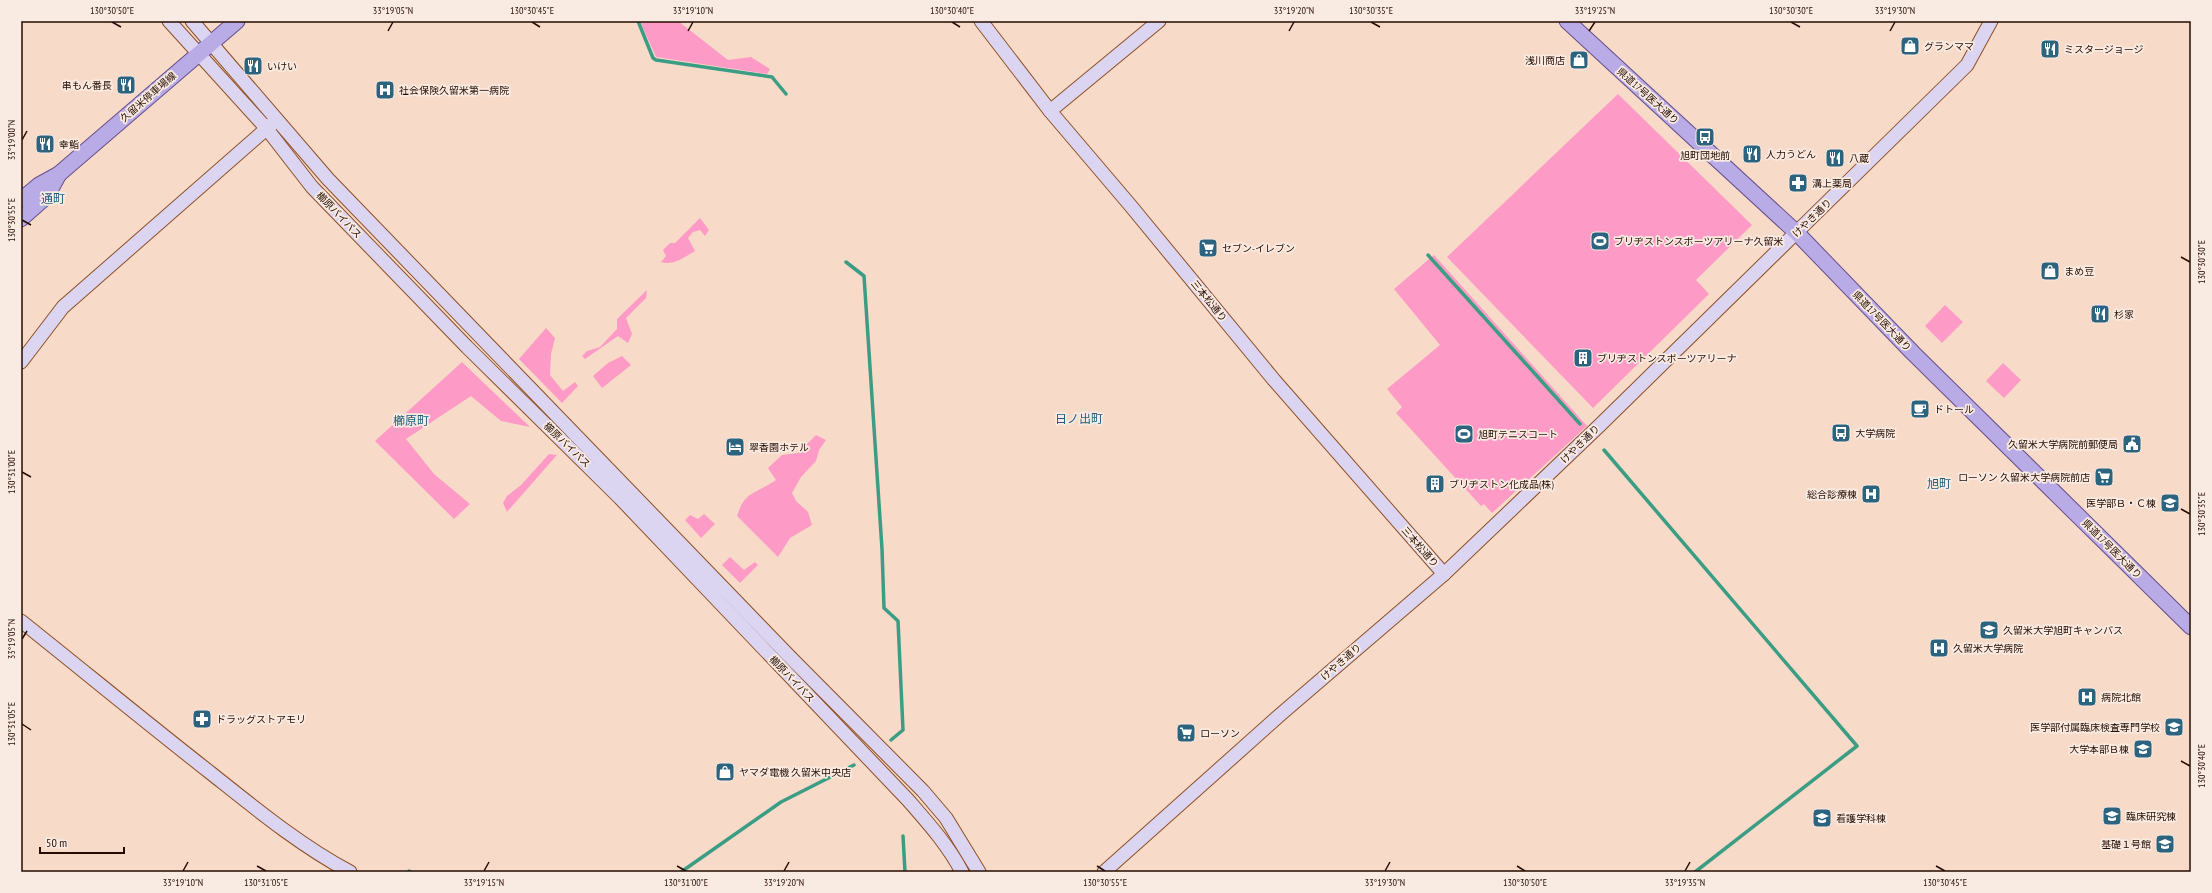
<svg xmlns="http://www.w3.org/2000/svg" width="2212" height="893" font-family="'PT Sans Narrow','Noto Sans JP',sans-serif">
  <rect width="100%" height="100%" fill="#f8dac8"/>
  <g fill="#fe9ac6">
    <path d="M640,21H678L728,60L751,57L770,69L767,74L656,57Z"/>
    <path d="M1618,94L1752,225L1696,280L1709,294L1593,408L1447,257Z"/>
    <path d="M700,218L709,230L705,236L700,230L693,232L688,238L695,251C684,257 674,266 661,262L666,256L663,250L670,243H675Z"/>
    <path d="M1434,255L1587,426L1492,513L1484,504L1481,506L1396,413L1402,407L1387,389L1440,345L1394,289Z"/>
    <path d="M647,290L646,298L626,318L632,334L628,343L618,336L585,359L582,356L587,351L600,347L617,329V319Z"/>
    <path d="M1945,305L1963,322L1942,343L1925,326Z"/>
    <path d="M546,328L555,338L551,354L550,375L563,391L575,382L578,386L562,403L519,359Z"/>
    <path d="M622,356L631,365L602,388L593,376L608,363Z"/>
    <path d="M462,362L530,427L501,421L471,396L406,439L434,474L470,504L454,519L375,441Z"/>
    <path d="M2003,363L2021,380L2004,398L1986,381Z"/>
    <path d="M816,435L826,440L819,450L816,461L801,477L792,493L796,501L808,512L812,525L790,538L778,557L737,516C745,490 756,494 776,480L768,468L782,455L798,453Z"/>
    <path d="M549,454L557,455L507,512L503,503L507,496L521,485Z"/>
    <path d="M704,514L715,524L701,538L685,520L690,515L698,519Z"/>
    <path d="M730,557L744,570L755,562L758,565L740,583L722,565Z"/>
  </g>
  <g fill="none" stroke-linecap="round" stroke-linejoin="round">
    <g stroke="#3b9d83" stroke-width="3.5">
      <path d="M638,21L653,58L656,60L772,77L786,94"/>
      <path d="M1428,255L1580,424"/>
      <path d="M846,262L864,276L882,549L884,608L898,621L903,730L891,740"/>
      <path d="M1604,450L1857,746L1695,872"/>
      <path d="M903,836L905,872"/>
      <path d="M409,871L410,872"/>
      <path d="M681,872L781,802L854,765"/>
    </g>
    <defs>
      <g id="secondary">
        <path d="M169,21L267,129L312,187L467,347L620,498L908,800C928,823 948,845 962,872"/>
        <path d="M192,21L328,179L790,657L923,791L946,818L979,872"/>
        <path d="M981,21L1050,111L1130,205L1274,380L1444,574"/>
        <path d="M1050,111L1159,21"/>
        <path d="M21,362L63,307L273,123"/>
        <path d="M21,621C85,672 148,724 212,774C256,809 301,846 350,872"/>
        <path d="M1104,872L1281,714L1444,574L1599,426L1967,65L1991,21"/>
      </g>
      <g id="primary">
        <path d="M1567,21L1797,233L1913,353L2191,627"/>
        <path d="M21,200L39,185L59,174L237,21"/>
        <path d="M21,219L47,196L59,174"/>
      </g>
    </defs>
    <use href="#secondary" stroke="#8e4f23" stroke-width="15"/>
    <use href="#primary" stroke="#674f8a" stroke-width="17"/>
    <use href="#secondary" stroke="#dcd5f2" stroke-width="13"/>
    <use href="#primary" stroke="#b9abe6" stroke-width="15"/>
  </g>
  <path fill="none" stroke="#250c00" stroke-width="1.5" d="M112,22L121,27M532,22L540,27M952,22L960,27M1371,22L1380,27M1791,22L1800,27M388,31L393,22M688,31L693,22M1289,31L1294,22M1589,31L1595,22M1890,31L1895,22M22,140L27,131M22,220L31,225M2181,257L2190,262M22,472L31,477M2181,509L2190,514M22,639L27,631M22,724L31,730M2181,761L2190,766M257,866L266,871M677,866L686,871M1097,866L1105,871M1517,866L1525,871M1936,866L1945,871M183,871L188,862M484,871L489,862M784,871L789,862M1385,871L1390,862M1685,871L1690,862"/>
  <defs>
    <symbol id="shop-square" viewBox="-11 -11 22 22"><rect x="-9" y="-9" width="18" height="18" rx="4" fill="#2c637e" stroke="#faebe2"/><path d="M-5-2.5h2.3a2.7 3.5 0 0 1 5.4 0H5L5.5 6h-11ZM-1.5-2.5h3a1.5 2.3 0 0 0-3 0Z" fill="#fff"/></symbol>
    <symbol id="restaurant-square" viewBox="-11 -11 22 22"><rect x="-9" y="-9" width="18" height="18" rx="4" fill="#2c637e" stroke="#faebe2"/><path d="M-5-6h1v4h1v-4h1v4h1v-4h1v5L-1.5 .5V6h-2V.5L-5-1ZM5-6V6H3V1.5H1.5Q1.5-4 5-6Z" fill="#fff"/></symbol>
    <symbol id="hospital-square" viewBox="-11 -11 22 22"><rect x="-9" y="-9" width="18" height="18" rx="4" fill="#2c637e" stroke="#faebe2"/><path d="M-5-5h3v3.5h4V-5h3V5h-3V1.5h-4V5h-3Z" fill="#fff"/></symbol>
    <symbol id="bus-square" viewBox="-11 -11 22 22"><rect x="-9" y="-9" width="18" height="18" rx="4" fill="#2c637e" stroke="#faebe2"/><path d="M-5-6H5V4H4V6H2V4H-2V6H-4V4H-5ZM-3.5-4V0h7V-4ZM-3.5 1.2v1.5H-2V1.2ZM2 1.2v1.5H3.5V1.2Z" fill="#fff"/></symbol>
    <symbol id="pharmacy-square" viewBox="-11 -11 22 22"><rect x="-9" y="-9" width="18" height="18" rx="4" fill="#2c637e" stroke="#faebe2"/><path d="M-2-6h4v4h4v4h-4v4h-4v-4h-4v-4h4Z" fill="#fff"/></symbol>
    <symbol id="stadium-square" viewBox="-11 -11 22 22"><rect x="-9" y="-9" width="18" height="18" rx="4" fill="#2c637e" stroke="#faebe2"/><path d="M0-5a6.5 5 0 1 0 0 10a6.5 5 0 1 0 0-10ZM-3.5-1.8h7v3.6h-7Z" fill="#fff"/></symbol>
    <symbol id="supermarket-square" viewBox="-11 -11 22 22"><rect x="-9" y="-9" width="18" height="18" rx="4" fill="#2c637e" stroke="#faebe2"/><path d="M-6-5.5h2.5l.6 2H6L4.5 2H-2.5L-4.4-4H-6ZM-1.5 3.2a1.3 1.3 0 1 0 .1 0ZM3 3.2a1.3 1.3 0 1 0 .1 0Z" fill="#fff"/></symbol>
    <symbol id="building-square" viewBox="-11 -11 22 22"><rect x="-9" y="-9" width="18" height="18" rx="4" fill="#2c637e" stroke="#faebe2"/><path d="M-4-6H4V6H1V3H-1V6H-4ZM-2.5-4.3h1.7v1.8h-1.7ZM.8-4.3h1.7v1.8H.8ZM-2.5-1h1.7V.8h-1.7ZM.8-1h1.7V.8H.8Z" fill="#fff"/></symbol>
    <symbol id="cafe-square" viewBox="-11 -11 22 22"><rect x="-9" y="-9" width="18" height="18" rx="4" fill="#2c637e" stroke="#faebe2"/><path d="M-5.5-4.5H6V0H3Q3 3.5 0 3.5H-2.5Q-5.5 3.5-5.5 0ZM3-3.2v2h1.7v-2ZM-6 4.5H4V6H-6Z" fill="#fff"/></symbol>
    <symbol id="civic-square" viewBox="-11 -11 22 22"><rect x="-9" y="-9" width="18" height="18" rx="4" fill="#2c637e" stroke="#faebe2"/><path d="M-.6-6.5H3V-4.5H.6V-3L4-1V1h2V6H-6V1h2V-1L-.6-3ZM-1.2 2.5V6h2.4V2.5Z" fill="#fff"/></symbol>
    <symbol id="hotel-square" viewBox="-11 -11 22 22"><rect x="-9" y="-9" width="18" height="18" rx="4" fill="#2c637e" stroke="#faebe2"/><path d="M-6-4.5h1.5V1H6V5H4.5V3h-9V5H-6ZM-4 0a1.8 1.8 0 1 1 3.6 0ZM.5 0V-2.5h3Q6-2.5 6 0Z" fill="#fff"/></symbol>
    <symbol id="university-square" viewBox="-11 -11 22 22"><rect x="-9" y="-9" width="18" height="18" rx="4" fill="#2c637e" stroke="#faebe2"/><path d="M0-5L7-2L0 1L-7-2ZM-4 1L0 2.5L4 1V4Q0 6-4 4Z" fill="#fff"/></symbol>
  </defs>
  <g fill-rule="evenodd">
    <use href="#shop-square" x="1899" y="35" width="22" height="22"/>
    <use href="#restaurant-square" x="2039" y="38" width="22" height="22"/>
    <use href="#shop-square" x="1568" y="49" width="22" height="22"/>
    <use href="#restaurant-square" x="242" y="55" width="22" height="22"/>
    <use href="#restaurant-square" x="115" y="74" width="22" height="22"/>
    <use href="#hospital-square" x="374" y="79" width="22" height="22"/>
    <use href="#bus-square" x="1694" y="126" width="22" height="22"/>
    <use href="#restaurant-square" x="34" y="133" width="22" height="22"/>
    <use href="#restaurant-square" x="1741" y="143" width="22" height="22"/>
    <use href="#restaurant-square" x="1824" y="147" width="22" height="22"/>
    <use href="#pharmacy-square" x="1787" y="172" width="22" height="22"/>
    <use href="#stadium-square" x="1589" y="230" width="22" height="22"/>
    <use href="#supermarket-square" x="1197" y="237" width="22" height="22"/>
    <use href="#shop-square" x="2039" y="260" width="22" height="22"/>
    <use href="#restaurant-square" x="2089" y="303" width="22" height="22"/>
    <use href="#building-square" x="1572" y="347" width="22" height="22"/>
    <use href="#cafe-square" x="1909" y="398" width="22" height="22"/>
    <use href="#bus-square" x="1830" y="422" width="22" height="22"/>
    <use href="#stadium-square" x="1453" y="423" width="22" height="22"/>
    <use href="#civic-square" x="2121" y="433" width="22" height="22"/>
    <use href="#hotel-square" x="724" y="436" width="22" height="22"/>
    <use href="#supermarket-square" x="2093" y="466" width="22" height="22"/>
    <use href="#building-square" x="1424" y="473" width="22" height="22"/>
    <use href="#hospital-square" x="1860" y="483" width="22" height="22"/>
    <use href="#university-square" x="2159" y="492" width="22" height="22"/>
    <use href="#university-square" x="1978" y="619" width="22" height="22"/>
    <use href="#hospital-square" x="1928" y="637" width="22" height="22"/>
    <use href="#hospital-square" x="2076" y="686" width="22" height="22"/>
    <use href="#pharmacy-square" x="191" y="708" width="22" height="22"/>
    <use href="#university-square" x="2163" y="716" width="22" height="22"/>
    <use href="#supermarket-square" x="1175" y="722" width="22" height="22"/>
    <use href="#university-square" x="2132" y="738" width="22" height="22"/>
    <use href="#shop-square" x="714" y="761" width="22" height="22"/>
    <use href="#university-square" x="2101" y="805" width="22" height="22"/>
    <use href="#university-square" x="1811" y="807" width="22" height="22"/>
    <use href="#university-square" x="2154" y="833" width="22" height="22"/>
  </g>
  <g text-anchor="middle" dominant-baseline="central" stroke-width="3.5" stroke-linejoin="round" paint-order="stroke">
    <g font-size="10" fill="#250c00" stroke="#faebe2" text-anchor="start">
      <text x="1924" y="46">グランママ</text>
      <text x="2064" y="49">ミスタージョージ</text>
      <text x="1565" y="60" text-anchor="end">浅川商店</text>
      <text x="267" y="66">いけい</text>
      <text x="112" y="85" text-anchor="end">串もん番長</text>
      <text x="399" y="90">社会保険久留米第一病院</text>
      <text x="59" y="144">幸鮨</text>
      <text x="1766" y="154">人力うどん</text>
      <text x="1705" y="155" text-anchor="middle">旭町団地前</text>
      <text x="1849" y="158">八蔵</text>
      <text x="1812" y="183">溝上薬局</text>
      <text x="1614" y="241">ブリヂストンスポーツアリーナ久留米</text>
      <text x="1222" y="248">セブン-イレブン</text>
      <text x="2064" y="271">まめ豆</text>
      <text x="2114" y="314">杉家</text>
      <text x="1597" y="358">ブリヂストンスポーツアリーナ</text>
      <text x="1934" y="409">ドトール</text>
      <text x="1855" y="433">大学病院</text>
      <text x="1478" y="434">旭町テニスコート</text>
      <text x="2118" y="444" text-anchor="end">久留米大学病院前郵便局</text>
      <text x="749" y="447">翠香園ホテル</text>
      <text x="2090" y="477" text-anchor="end">ローソン 久留米大学病院前店</text>
      <text x="1449" y="484">ブリヂストン化成品(株)</text>
      <text x="1857" y="494" text-anchor="end">総合診療棟</text>
      <text x="2156" y="503" text-anchor="end">医学部Ｂ・Ｃ棟</text>
      <text x="2003" y="630">久留米大学旭町キャンパス</text>
      <text x="1953" y="648">久留米大学病院</text>
      <text x="2101" y="697">病院北館</text>
      <text x="216" y="719">ドラッグストアモリ</text>
      <text x="2160" y="727" text-anchor="end">医学部付属臨床検査専門学校</text>
      <text x="1200" y="733">ローソン</text>
      <text x="2129" y="749" text-anchor="end">大学本部Ｂ棟</text>
      <text x="739" y="772">ヤマダ電機 久留米中央店</text>
      <text x="2126" y="816">臨床研究棟</text>
      <text x="1836" y="818">看護学科棟</text>
      <text x="2151" y="844" text-anchor="end">基礎１号館</text>
    </g>
    <g font-size="10" fill="#250c00" stroke="#faebe2">
      <text transform="translate(1648 96) rotate(42)">県道17号医大通り</text>
      <text transform="translate(148 97) rotate(-41)">久留米停車場線</text>
      <text transform="translate(339 215) rotate(46)">櫛原バイパス</text>
      <text transform="translate(1812 218) rotate(-44)">けやき通り</text>
      <text transform="translate(1209 301) rotate(51)">三本松通り</text>
      <text transform="translate(1882 321) rotate(46)">県道17号医大通り</text>
      <text transform="translate(1580 444) rotate(-44)">けやき通り</text>
      <text transform="translate(567 445) rotate(44)">櫛原バイパス</text>
      <text transform="translate(1420 547) rotate(49)">三本松通り</text>
      <text transform="translate(2112 549) rotate(45)">県道17号医大通り</text>
      <text transform="translate(1341 662) rotate(-41)">けやき通り</text>
      <text transform="translate(792 679) rotate(46)">櫛原バイパス</text>
    </g>
    <g font-size="12" fill="#1e5e7c" stroke="#faebe2">
      <text x="53" y="198">通町</text>
      <text x="1079" y="418">日ノ出町</text>
      <text x="411" y="420">櫛原町</text>
      <text x="1939" y="483">旭町</text>
    </g>
  </g>
  <rect width="2212" height="893" fill="none" stroke="#faebe2" stroke-width="44"/>
  <path d="M40 847v6h84v-6" fill="none" stroke="#250c00" stroke-width="2"/>
  <text x="46" y="847" font-size="12" fill="#250c00" stroke="#faebe2" stroke-width="3" paint-order="stroke">50 m</text>
  <rect x="22" y="22" width="2168" height="849" fill="none" stroke="#250c00" stroke-width="1.5"/>
  <g font-size="10" text-anchor="middle" fill="#250c00">
    <text x="112" y="14">130°30'50"E</text>
    <text x="393" y="14">33°19'05"N</text>
    <text x="532" y="14">130°30'45"E</text>
    <text x="693" y="14">33°19'10"N</text>
    <text x="952" y="14">130°30'40"E</text>
    <text x="1294" y="14">33°19'20"N</text>
    <text x="1371" y="14">130°30'35"E</text>
    <text x="1595" y="14">33°19'25"N</text>
    <text x="1791" y="14">130°30'30"E</text>
    <text x="1895" y="14">33°19'30"N</text>
    <text transform="translate(11 140) rotate(-90)" y="4">33°19'00"N</text>
    <text transform="translate(11 220) rotate(-90)" y="4">130°30'55"E</text>
    <text transform="translate(2201 262) rotate(-90)" y="4">130°30'30"E</text>
    <text transform="translate(11 472) rotate(-90)" y="4">130°31'00"E</text>
    <text transform="translate(2201 514) rotate(-90)" y="4">130°30'35"E</text>
    <text transform="translate(11 639) rotate(-90)" y="4">33°19'05"N</text>
    <text transform="translate(11 724) rotate(-90)" y="4">130°31'05"E</text>
    <text transform="translate(2201 766) rotate(-90)" y="4">130°30'40"E</text>
    <text x="183" y="886">33°19'10"N</text>
    <text x="266" y="886">130°31'05"E</text>
    <text x="484" y="886">33°19'15"N</text>
    <text x="686" y="886">130°31'00"E</text>
    <text x="784" y="886">33°19'20"N</text>
    <text x="1105" y="886">130°30'55"E</text>
    <text x="1385" y="886">33°19'30"N</text>
    <text x="1525" y="886">130°30'50"E</text>
    <text x="1685" y="886">33°19'35"N</text>
    <text x="1945" y="886">130°30'45"E</text>
  </g>
</svg>
